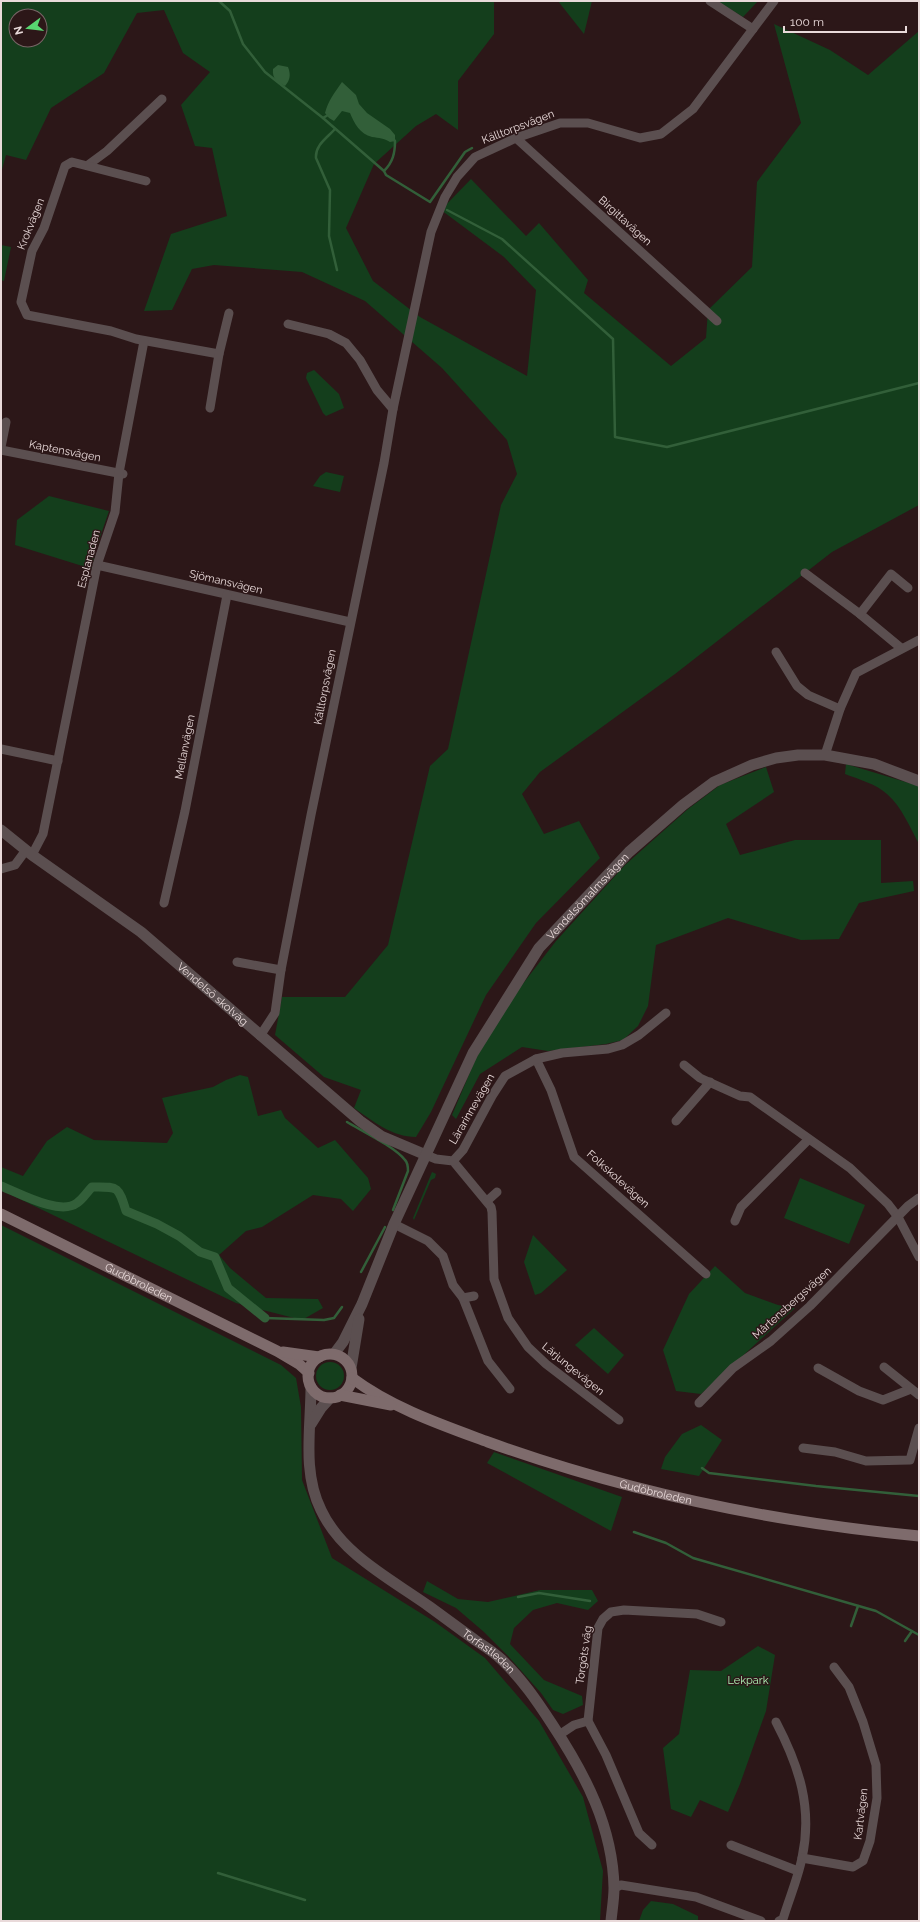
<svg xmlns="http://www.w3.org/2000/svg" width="920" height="1922" font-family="Raleway,sans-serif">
  <rect width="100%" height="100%" fill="#2c1718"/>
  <g fill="#143e1c" fill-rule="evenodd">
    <path d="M1,1H494V34L458,81V130L436,114L416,126L374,164L346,228L373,281L420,317L527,376L536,290L504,257L441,210L471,179L526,236L539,223L588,280L584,293L671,366L706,338L708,310L752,267L757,182L801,123L774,24L830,50L868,75L919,31V505L832,552L675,674L540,772L522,794L544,834L579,821L600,858L536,923L486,995L431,1112L416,1137C392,1137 373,1121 354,1108L361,1090L324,1077L275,1035L282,997H345L388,945L430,766L448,749L501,505L517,474L507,440L442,368L365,301L302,272L214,265L192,269L172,310L144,311L171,234L227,216L212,148L195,146L181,105L210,72L183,53L164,10L137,13L104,73L51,108L26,160L6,155L1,173ZM16,16H40V40H16Z"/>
    <path d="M558,1H592L584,34Z"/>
    <path d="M717,1H758L743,17Z"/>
    <path d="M1,245L11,247L4,281L1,280Z"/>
    <path d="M314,370L339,394L344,408L326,416L323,413L306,378L307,373Z"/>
    <path d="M326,472L344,476L340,492L313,486L320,476Z"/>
    <path d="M49,496L109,511L96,549L92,569L15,545L17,520Z"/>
    <path d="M846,764L919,786V844C910,828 902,807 887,794C876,784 858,779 845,774Z"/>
    <path d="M766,767L774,792L726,824L740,855L795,840H881V883L913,881L914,891L859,903L839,939L801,940L728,918L656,945L648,1006L638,1026L623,1040L606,1044L548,1051L522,1047L480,1074L456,1119L452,1115L476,1058L508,1003L556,941L625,865L688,809L720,785Z"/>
    <path d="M240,1075L248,1077L258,1116L281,1110L285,1118L318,1148L335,1140L368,1178L371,1189L353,1211L341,1199L313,1195L262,1227L246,1231L219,1255L230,1268L266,1298L318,1299L323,1308L302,1320L236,1303L1,1190V1167L23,1176L47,1141L67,1127L94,1140L167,1143L173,1133L162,1098L213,1087L226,1080Z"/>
    <path d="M432,1172L436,1174L435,1178L431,1180L414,1220L413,1218Z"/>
    <path d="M800,1178L865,1205L849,1244L784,1218Z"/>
    <path d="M1,1225L281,1365L296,1378L301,1407L302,1480L332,1558L435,1622L485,1658L539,1721L583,1797L603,1871L600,1921H1Z"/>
    <path d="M533,1235L567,1270L541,1293L535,1295L524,1262Z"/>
    <path d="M715,1266L745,1293L778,1305L795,1308L701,1394L676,1391L663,1350L689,1294Z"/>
    <path d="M594,1328L624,1355L608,1374L575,1345Z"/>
    <circle cx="330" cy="1376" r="14"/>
    <path d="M701,1425L722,1440L699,1476L661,1469L665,1457L682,1434Z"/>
    <path d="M494,1452L622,1497L611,1531L487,1463Z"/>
    <path d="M427,1581L458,1599L488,1602L540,1590H592L598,1601L588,1610L557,1603L533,1610L514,1628L510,1644L544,1680L582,1696L583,1705L563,1714L553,1710L541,1693L508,1656L484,1632L456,1608L423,1592Z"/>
    <path d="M758,1646L775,1655L766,1711L740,1784L728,1812L700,1800L691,1817L671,1809L663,1748L679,1734L690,1670L721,1671Z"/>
    <path d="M651,1901L673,1904L698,1916V1921H639L643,1910Z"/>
  </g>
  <g fill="#325f39">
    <path d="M278,65L288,67C291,75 290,80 285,86C277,82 272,79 273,69Z"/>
    <path d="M342,82L356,95L359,104L367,113L390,129L395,135V141L390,142C384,138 379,138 372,137C360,134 354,123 350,113L342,111L334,121L329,118L325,113C328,101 335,92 342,82Z"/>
  </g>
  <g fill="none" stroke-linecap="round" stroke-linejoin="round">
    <g stroke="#325f39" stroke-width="2.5">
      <path d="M219,1L230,11L243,44L265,72L323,118L328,115"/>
      <path d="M323,118L384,171"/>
      <path d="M335,129C327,138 315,145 316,158L330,190L329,236L337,270"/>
      <path d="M393,139L395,141C395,153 393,162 384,171L386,175L430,202L465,152L472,148"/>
      <path d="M447,210L502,239L613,339L615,437L667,447L919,383"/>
      <path d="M347,1122C362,1131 395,1147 405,1160C408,1163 408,1167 408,1171L393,1210"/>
      <path d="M361,1272L385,1227"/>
      <path d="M265,1318L324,1320L334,1318L342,1307"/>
      <path d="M702,1468L709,1473L816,1486L919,1496"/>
      <path d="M634,1532L666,1543L693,1558L876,1611L919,1635"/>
      <path d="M518,1597L539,1593L590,1601"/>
      <path d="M851,1626L858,1606"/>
      <path d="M905,1641L912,1631"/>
      <path d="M218,1873L305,1900"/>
    </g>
    <path stroke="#325f39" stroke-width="9" d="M1,1186C19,1193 60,1216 77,1203C83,1199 87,1192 92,1187C118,1187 118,1185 126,1211L157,1224L179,1236L200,1252L215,1257L228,1288L265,1318"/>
    <g stroke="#5b4f50" stroke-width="9">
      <path d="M710,1L753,29"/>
      <path d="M516,138L717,321"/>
      <path d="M88,165L107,151L162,99"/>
      <path d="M146,181L72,162L65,166L44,228L32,251L21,302L27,315L111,331L136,339L219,354"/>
      <path d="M288,324L329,334L346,343L360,360L377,390L393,409"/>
      <path d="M210,408L219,354L229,313"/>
      <path d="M1,447L6,422"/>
      <path d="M1,450L123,474"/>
      <path d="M97,565L350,622"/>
      <path d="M805,573L860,614L901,648"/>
      <path d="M860,614L891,574L908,588"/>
      <path d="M776,652L797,686L808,695L840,709"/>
      <path d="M1,749L58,761"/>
      <path d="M825,755L840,709L856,673L919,640"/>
      <path d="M32,855L43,834L97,565L115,512L119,473L144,341"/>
      <path d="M1,869L15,865L26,850"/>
      <path d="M164,903L185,811L227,595"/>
      <path d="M237,962L281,970"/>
      <path d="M260,1036L275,1013L281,970L311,815L384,463L393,409L431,232L445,197L457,177L475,157L516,138L560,123H588L640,138L661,134L693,109L774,1"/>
      <path d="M536,1059L551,1090L574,1157L706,1274"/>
      <path d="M684,1065L700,1078L740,1096L750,1097L850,1168L888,1204L898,1217L919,1257"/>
      <path d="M676,1121L710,1082"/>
      <path d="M426,1155L436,1159L453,1161L491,1207L492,1212L494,1279L508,1318L528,1347L546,1364L619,1420"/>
      <path d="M453,1161L463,1150L492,1096L505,1076L536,1059L562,1053L608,1049L622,1045L639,1035L666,1013"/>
      <path d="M487,1201L497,1192"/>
      <path d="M735,1221L741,1207L808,1140"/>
      <path d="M394,1224L428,1241L443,1256L453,1285L463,1298L488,1361L510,1389"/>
      <path d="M463,1298L474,1296"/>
      <path d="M884,1367L919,1395"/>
      <path d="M818,1368L859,1391L883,1400L911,1389"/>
      <path d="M699,1403L733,1368L771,1341L810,1306L908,1206L919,1198"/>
      <path d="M803,1448L835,1452L866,1461L910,1460L919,1428"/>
      <path d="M776,1722C799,1766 813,1808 802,1858C798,1878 789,1899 783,1919L779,1921"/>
      <path d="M559,1735L574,1725L588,1721"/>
      <path d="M652,1845L639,1833L606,1755L588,1721L598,1628L603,1619L611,1612L624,1610L697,1614L721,1622"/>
      <path d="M731,1845L798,1871"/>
      <path d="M802,1858L853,1867L863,1861L870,1841L877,1798L876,1765L863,1722L849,1687L834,1667"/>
      <path d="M614,1888L621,1885L696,1897L761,1921"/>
    </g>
    <g stroke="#5b4f50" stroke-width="11">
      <path id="s1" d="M1,830L32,855L141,932L360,1121L381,1136L426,1155"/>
      <path id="s2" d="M334,1354L343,1342L362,1304L394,1224L473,1053L539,948L629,852L683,805L714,782L752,765L776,758L798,755H825L874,764L919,781"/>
      <path d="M351,1368L359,1319"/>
      <path id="s3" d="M311,1387C311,1428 302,1472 321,1510C342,1555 391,1579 430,1607C445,1618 460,1629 475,1640C484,1646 494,1652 502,1660C522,1679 537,1701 552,1724C585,1774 613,1827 614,1888C614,1899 612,1910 611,1921"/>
      <path d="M311,1424L321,1408L330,1398"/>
    </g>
    <g stroke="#7e6b6c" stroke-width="11">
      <path id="s4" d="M1,1214L277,1351L299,1364L309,1373"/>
      <path d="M283,1352L319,1357"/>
      <circle cx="330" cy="1376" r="22"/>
      <path id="s5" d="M352,1378C392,1408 442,1425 488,1442C627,1492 772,1522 919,1536"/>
      <path d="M340,1395L391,1405"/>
    </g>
  </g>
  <g text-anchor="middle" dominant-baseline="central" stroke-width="3" stroke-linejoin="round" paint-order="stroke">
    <g font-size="11" fill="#e9dada" stroke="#2c1718">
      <text transform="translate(518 127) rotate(-21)">Källtorpsvägen</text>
      <text transform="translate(625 221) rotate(42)">Birgittavägen</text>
      <text transform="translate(31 224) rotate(-68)">Krokvägen</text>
      <text transform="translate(65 451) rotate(11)">Kaptensvägen</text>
      <text transform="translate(89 559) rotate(-75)">Esplanaden</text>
      <text transform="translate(226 582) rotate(13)">Sjömansvägen</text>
      <text transform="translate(325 687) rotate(-79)">Källtorpsvägen</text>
      <text transform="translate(185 747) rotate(-79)">Mellanvägen</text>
      <text stroke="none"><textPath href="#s2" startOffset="527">Vendelsömalmsvägen</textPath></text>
      <text stroke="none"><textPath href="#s1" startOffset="268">Vendelsö skolväg</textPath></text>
      <text transform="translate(472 1109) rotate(-60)">Lärarinnevägen</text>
      <text transform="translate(618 1179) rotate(42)">Folkskolevägen</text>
      <text stroke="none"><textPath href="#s4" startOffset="154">Gudöbroleden</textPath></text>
      <text transform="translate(792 1303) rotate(-42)">Mårtensbergsvägen</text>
      <text transform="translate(573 1369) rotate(39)">Lärjungevägen</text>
      <text stroke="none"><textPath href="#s5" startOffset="326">Gudöbroleden</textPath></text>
      <text stroke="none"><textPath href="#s3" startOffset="346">Torfastleden</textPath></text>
      <text transform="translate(584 1655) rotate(-82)">Torgöts väg</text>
      <text transform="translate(861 1814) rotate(-83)">Kartvägen</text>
    </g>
    <g font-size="11" fill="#adf3b5" stroke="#2c1718">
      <text x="748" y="1680">Lekpark</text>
    </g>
  </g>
  <rect width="920" height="1922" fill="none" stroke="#e9dada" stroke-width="4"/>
  <g transform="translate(28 28) rotate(255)"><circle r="19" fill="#2c1718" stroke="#786566"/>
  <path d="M0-3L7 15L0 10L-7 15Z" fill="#58d570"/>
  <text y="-6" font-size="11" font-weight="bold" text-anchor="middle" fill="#e9dada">N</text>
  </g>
  <path d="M784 26v6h122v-6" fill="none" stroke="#e9dada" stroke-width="2"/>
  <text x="790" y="26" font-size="12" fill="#e9dada" stroke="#2c1718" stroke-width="3" paint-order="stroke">100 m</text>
</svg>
